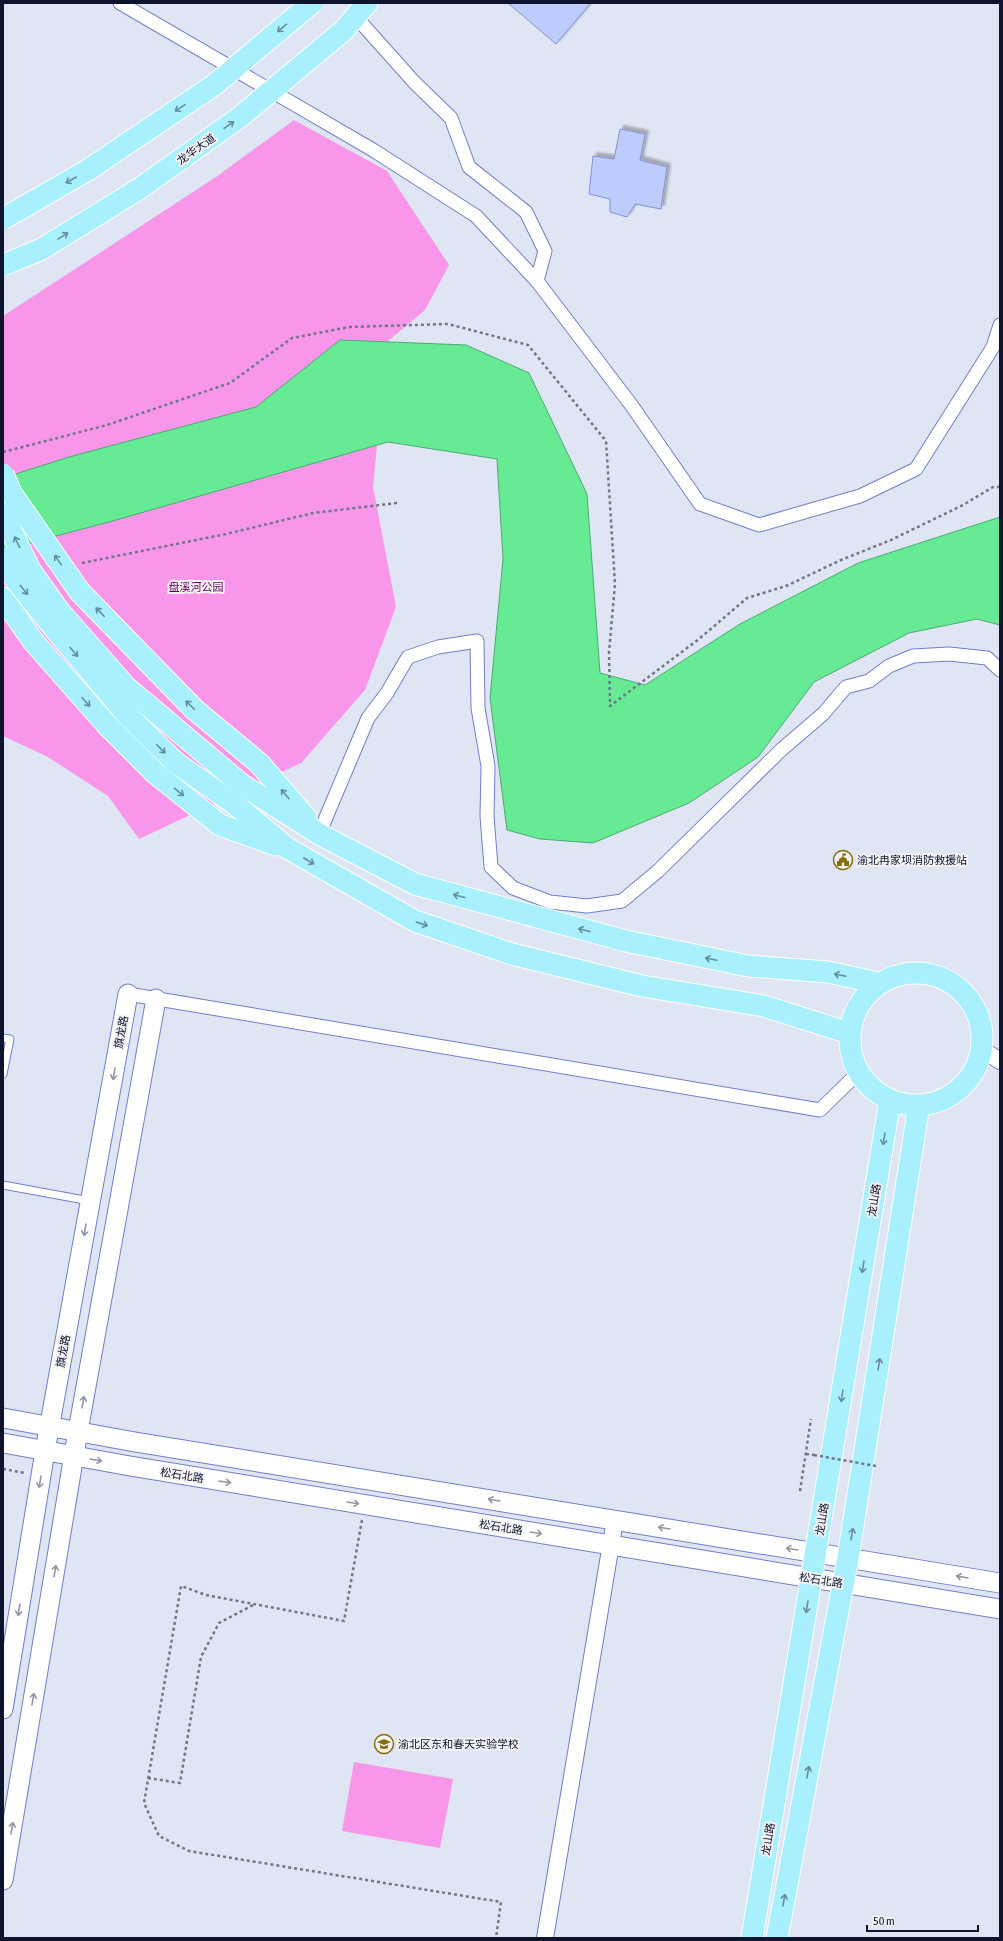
<svg xmlns="http://www.w3.org/2000/svg" width="1003" height="1941" font-family="'Asap Condensed','Noto Sans SC',sans-serif">
  <defs>
    <filter id="shadow"><feDropShadow dx="3.5" dy="-3.5" stdDeviation="1" flood-color="#0004"/></filter>
  </defs>
  <rect width="100%" height="100%" fill="#e0e5f4"/>
  <g fill="#f897ea">
    <path d="M294,120L387,171L449,265L425,310L387,342L373,487L396,607L365,690L301,763L139,839L108,796L48,757L3,736V316L216,177Z"/>
    <path d="M354,1762L453,1779L440,1848L342,1831Z"/>
  </g>
  <path fill="#66eb94" stroke="#4caa75" d="M340,340L466,345L529,373L587,494L600,673L645,685L740,624L858,563L1000,517V625L977,619L909,633L814,682L758,757L689,803L593,843L540,839L507,830L490,698L503,559L497,459L388,442L109,522L3,550V478L69,457L256,407Z"/>
  <g fill="#beccfb" stroke="#7f92d8" filter="url(#shadow)">
    <path d="M508,3H591L556,44Z"/>
    <path d="M620,129L645,134L640,160L667,167L661,209L635,204L627,217L610,212V199L589,194L593,156L614,159Z"/>
  </g>
  <g fill="none" stroke-linecap="round" stroke-linejoin="round">
    <defs>
      <g id="service">
        <path d="M3,1038L10,1039L3,1074"/>
        <path d="M3,1185L90,1201"/>
      </g>
      <g id="minor">
        <path d="M120,3L373,150L476,216L537,281L632,406L700,504L759,525L860,496L916,469L993,347L1000,325"/>
        <path d="M356,17L414,82L451,118L469,167L526,212L545,251L537,281"/>
        <path d="M319,834L368,718L387,693L408,657L438,647L477,641L478,708L488,766L487,816L491,867L513,888L550,902L587,906L622,901L658,871L781,750L823,714L846,687L869,681L889,666L913,656L949,654L987,658L1000,670"/>
        <path d="M128,994L820,1110L858,1073"/>
      </g>
      <g id="tertiary">
        <path d="M982,1049L1000,1061"/>
        <path d="M545,1938L615,1520"/>
      </g>
      <g id="secondary">
        <path d="M3,1418L135,1442L1000,1583"/>
        <path d="M3,1443L130,1466L1000,1609"/>
        <path d="M3,1709L45,1451L128,994"/>
        <path d="M3,1880L78,1431L156,999"/>
      </g>
      <g id="primary">
        <path d="M344,30L367,3"/>
        <path d="M80,592L194,709L260,764L306,818"/>
        <path d="M3,598L33,641L107,725L155,773L220,825L276,845"/>
        <path d="M59,611L126,687L241,784L319,834L415,884L626,941L748,966L828,972L878,983"/>
        <path d="M49,622L128,716L176,763L236,805L287,848L415,921L512,954L642,986L764,1006L849,1033"/>
        <circle cx="916" cy="1039" r="66"/>
        <path d="M752,1938L890,1100"/>
        <path d="M777,1938L848,1558L919,1105"/>
      </g>
    </defs>
    <use href="#service" stroke="#6f80c5" stroke-width="9"/>
    <use href="#minor" stroke="#6f80c5" stroke-width="15"/>
    <use href="#tertiary" stroke="#6f80c5" stroke-width="18"/>
    <use href="#secondary" stroke="#6f80c5" stroke-width="21"/>
    <use href="#primary" stroke="#fff" stroke-width="23"/>
    <g stroke="#70758b" stroke-width="2.5" stroke-dasharray="3 3" stroke-linecap="butt">
      <path d="M3,452L107,425L230,383L292,338L349,327L448,324L528,345L606,441L615,584L609,652L610,706L699,639L747,598L786,586L841,560L891,540L963,505L993,487H1000"/>
      <path d="M82,563L226,534L313,513L397,503"/>
      <path d="M806,1454L814,1455"/>
      <path d="M3,1469L25,1473"/>
      <path d="M800,1491L811,1419"/>
      <path d="M362,1520L344,1621L206,1595L181,1586L144,1803L159,1836L189,1851L501,1902L496,1938"/>
      <path d="M148,1778L180,1783L201,1657L219,1623L255,1604"/>
    </g>
    <use href="#service" stroke="#fff" stroke-width="7"/>
    <use href="#minor" stroke="#fff" stroke-width="13"/>
    <use href="#tertiary" stroke="#fff" stroke-width="16"/>
    <use href="#secondary" stroke="#fff" stroke-width="19"/>
    <use href="#primary" stroke="#a9f0fe" stroke-width="21"/>
    <defs>
      <g id="primary-bridge">
        <path d="M3,219L88,170L214,85L312,3"/>
        <path d="M3,265L42,249L139,189L240,117L344,30"/>
        <path d="M3,474L11,493L80,592"/>
        <path d="M3,514L30,570L59,611"/>
        <path d="M3,558L11,574L49,622"/>
      </g>
    </defs>
    <use href="#primary-bridge" stroke="#fff" stroke-width="23" stroke-linecap="butt"/>
    <path stroke="#70758b" stroke-width="2.5" stroke-dasharray="3 3" stroke-linecap="butt" d="M814,1455L876,1466"/>
    <use href="#primary-bridge" stroke="#a9f0fe" stroke-width="21"/>
  </g>
  <defs><path id="oneway-shaft" d="M-6 0H5M1.5-3L5.5 0L1.5 3" fill="none" stroke-width="1.6" stroke-linecap="round" stroke-linejoin="round"/></defs>
  <g stroke="#638da0">
    <use href="#oneway-shaft" transform="translate(282 28) rotate(140)"/>
    <use href="#oneway-shaft" transform="translate(180 108) rotate(146)"/>
    <use href="#oneway-shaft" transform="translate(229 125) rotate(-35)"/>
    <use href="#oneway-shaft" transform="translate(71 180) rotate(150)"/>
    <use href="#oneway-shaft" transform="translate(63 236) rotate(-32)"/>
    <use href="#oneway-shaft" transform="translate(17 542) rotate(-116)"/>
    <use href="#oneway-shaft" transform="translate(58 560) rotate(-125)"/>
    <use href="#oneway-shaft" transform="translate(24 590) rotate(51)"/>
    <use href="#oneway-shaft" transform="translate(100 612) rotate(-134)"/>
    <use href="#oneway-shaft" transform="translate(74 652) rotate(50)"/>
    <use href="#oneway-shaft" transform="translate(86 702) rotate(48)"/>
    <use href="#oneway-shaft" transform="translate(190 705) rotate(-135)"/>
    <use href="#oneway-shaft" transform="translate(161 749) rotate(45)"/>
    <use href="#oneway-shaft" transform="translate(179 792) rotate(39)"/>
    <use href="#oneway-shaft" transform="translate(285 794) rotate(-130)"/>
    <use href="#oneway-shaft" transform="translate(309 861) rotate(30)"/>
    <use href="#oneway-shaft" transform="translate(459 896) rotate(-165)"/>
    <use href="#oneway-shaft" transform="translate(422 924) rotate(19)"/>
    <use href="#oneway-shaft" transform="translate(584 930) rotate(-165)"/>
    <use href="#oneway-shaft" transform="translate(711 959) rotate(-168)"/>
    <use href="#oneway-shaft" transform="translate(840 975) rotate(-168)"/>
    <use href="#oneway-shaft" transform="translate(884 1139) rotate(99)"/>
    <use href="#oneway-shaft" transform="translate(863 1267) rotate(99)"/>
    <use href="#oneway-shaft" transform="translate(879 1364) rotate(-81)"/>
    <use href="#oneway-shaft" transform="translate(842 1396) rotate(99)"/>
    <use href="#oneway-shaft" transform="translate(852 1534) rotate(-81)"/>
    <use href="#oneway-shaft" transform="translate(807 1607) rotate(99)"/>
    <use href="#oneway-shaft" transform="translate(808 1772) rotate(-79)"/>
    <use href="#oneway-shaft" transform="translate(784 1900) rotate(-79)"/>
  </g>
  <g stroke="#9395a1">
    <use href="#oneway-shaft" transform="translate(114 1074) rotate(100)"/>
    <use href="#oneway-shaft" transform="translate(85 1230) rotate(100)"/>
    <use href="#oneway-shaft" transform="translate(83 1402) rotate(-80)"/>
    <use href="#oneway-shaft" transform="translate(96 1460) rotate(10)"/>
    <use href="#oneway-shaft" transform="translate(40 1482) rotate(99)"/>
    <use href="#oneway-shaft" transform="translate(225 1482) rotate(9)"/>
    <use href="#oneway-shaft" transform="translate(494 1500) rotate(-171)"/>
    <use href="#oneway-shaft" transform="translate(353 1503) rotate(9)"/>
    <use href="#oneway-shaft" transform="translate(664 1528) rotate(-171)"/>
    <use href="#oneway-shaft" transform="translate(536 1533) rotate(9)"/>
    <use href="#oneway-shaft" transform="translate(792 1549) rotate(-171)"/>
    <use href="#oneway-shaft" transform="translate(55 1571) rotate(-80)"/>
    <use href="#oneway-shaft" transform="translate(962 1577) rotate(-170)"/>
    <use href="#oneway-shaft" transform="translate(19 1610) rotate(99)"/>
    <use href="#oneway-shaft" transform="translate(33 1699) rotate(-80)"/>
    <use href="#oneway-shaft" transform="translate(12 1828) rotate(-80)"/>
  </g>
  <defs>
    <symbol id="civic-ring" viewBox="-11 -11 22 22"><circle r="9.5" fill="#f2f2f2" stroke="#866d0a" stroke-width="1.5"/><path d="M-.6-6.5H3V-4.5H.6V-3L4-1V1h2V6H-6V1h2V-1L-.6-3ZM-1.2 2.5V6h2.4V2.5Z" fill="#866d0a"/></symbol>
    <symbol id="school-ring" viewBox="-11 -11 22 22"><circle r="9.5" fill="#f2f2f2" stroke="#866d0a" stroke-width="1.5"/><path d="M0-5L7-2L0 1L-7-2ZM-4 1L0 2.5L4 1V4Q0 6-4 4Z" fill="#866d0a"/></symbol>
  </defs>
  <g fill-rule="evenodd">
    <use href="#civic-ring" x="832" y="849" width="22" height="22"/>
    <use href="#school-ring" x="373" y="1733" width="22" height="22"/>
  </g>
  <g text-anchor="middle" dominant-baseline="central" stroke-width="4" stroke-linejoin="round" paint-order="stroke">
    <g font-size="11" fill="#0e132e" stroke="#f2f2f2">
      <text transform="translate(196 149) rotate(-35)">龙华大道</text>
      <text transform="translate(121 1032) rotate(-80)">旗龙路</text>
      <text transform="translate(874 1200) rotate(-81)">龙山路</text>
      <text transform="translate(63 1351) rotate(-80)">旗龙路</text>
      <text transform="translate(182 1475) rotate(9)">松石北路</text>
      <text transform="translate(822 1519) rotate(-81)">龙山路</text>
      <text transform="translate(501 1527) rotate(9)">松石北路</text>
      <text transform="translate(821 1580) rotate(9)">松石北路</text>
      <text transform="translate(768 1839) rotate(-81)">龙山路</text>
    </g>
    <g font-size="11" fill="#65005d" stroke="#f2f2f2">
      <text x="196" y="587">盘溪河公园</text>
    </g>
    <g font-size="11" fill="#0e132e" stroke="#f2f2f2" text-anchor="start">
      <text x="857" y="860">渝北冉家坝消防救援站</text>
      <text x="398" y="1744">渝北区东和春天实验学校</text>
    </g>
  </g>
  <rect width="1003" height="1941" fill="none" stroke="#0e132e" stroke-width="8"/>
  <path d="M867 1925v6h111v-6" fill="none" stroke="#0e132e" stroke-width="2"/>
  <text x="873" y="1925" font-size="12" fill="#0e132e" stroke="#f2f2f2" stroke-width="3" paint-order="stroke">50 m</text>
</svg>
